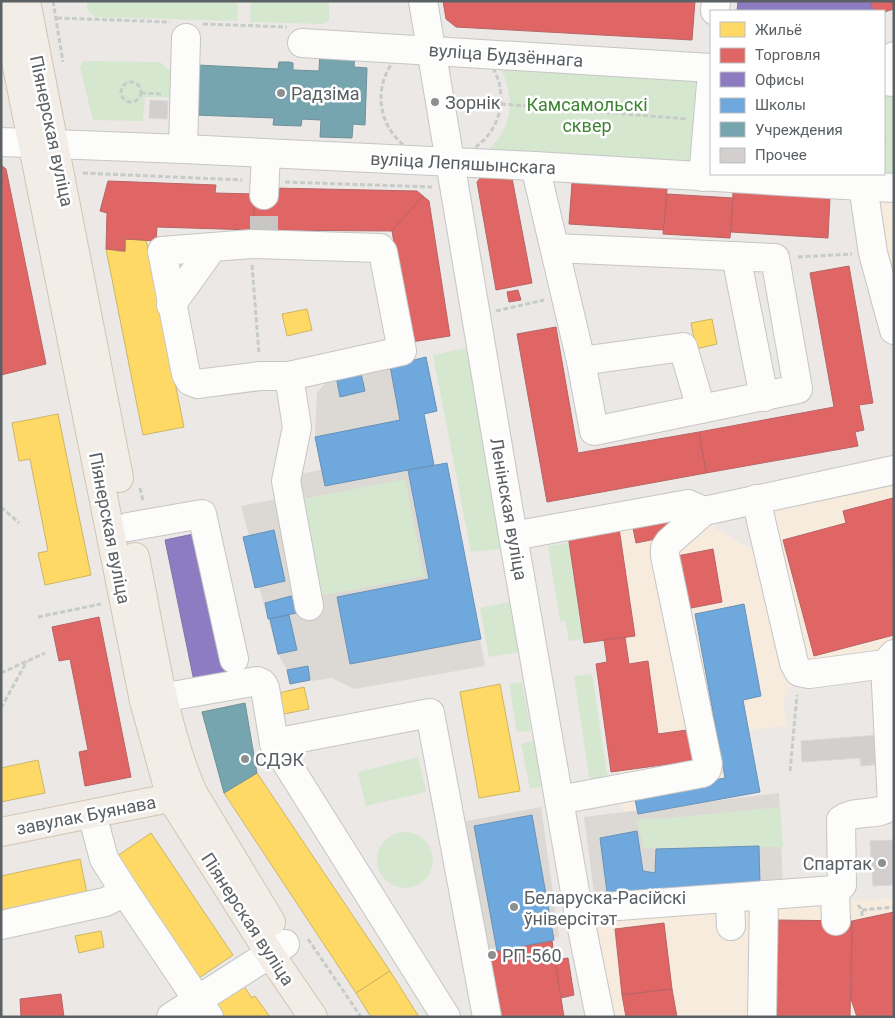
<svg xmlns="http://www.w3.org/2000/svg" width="895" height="1018" font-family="Roboto,sans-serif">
  <rect width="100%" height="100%" fill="#ebe8e5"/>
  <g fill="#f6ebdd">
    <path d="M863,186L894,188V335Z"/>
    <path d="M894,456V655L798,672L783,703L787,726L749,730L760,792L624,817L619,771L611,772L596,664L607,662L604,640L584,643L568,535L575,519L708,493L715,528L759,554L741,488Z"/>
    <path d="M894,898V1017H615L592,919Z"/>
  </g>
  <g fill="#dcd8d3">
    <path d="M426,357L437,411L424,414L434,465L447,463L485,666L354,689L332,678L290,684L287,670L278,654L259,587L255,588L243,537L249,536L241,506L302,494L298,474L321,470L315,437L317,393L327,380L360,369Z"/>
    <path d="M779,793L783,886L595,900L584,817Z"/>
    <path d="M541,807L559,937L482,951L456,823Z"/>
  </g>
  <g fill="#d6e7d0">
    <path d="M87,1H238L237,21L95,17L87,9Z"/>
    <path d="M251,1H329V20L323,24L250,22Z"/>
    <path d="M84,61L160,62L178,78L177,98L145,97L143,121L93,120L80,67Z"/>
    <path d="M500,66L711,81V167L488,151C514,124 515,99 500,66Z"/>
    <path d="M884,94L894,95V180L884,174Z"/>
    <path d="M475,346L508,548L471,552L433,355Z"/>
    <path d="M405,479L424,576L315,597L298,500Z"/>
    <path d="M569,543L583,639L569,641L565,621H560L548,546Z"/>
    <path d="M519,600L527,651L489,657L480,608Z"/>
    <path d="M592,674L609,787L591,789L574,676Z"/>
    <path d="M522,682L531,731L517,732L509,684Z"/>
    <path d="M534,741L543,786L530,789L521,744Z"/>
    <path d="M418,757L426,792L366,806L358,772Z"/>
    <path d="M780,807L783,847L644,848L636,819H660Z"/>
    <circle cx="405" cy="860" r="28"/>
  </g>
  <g fill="#ffd966" stroke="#ceb565">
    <path d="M126,239L146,240L184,427L143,435L106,249L125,252Z"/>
    <path d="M307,309L312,330L287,336L282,314Z"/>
    <path d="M712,319L717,344L696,349L691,323Z"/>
    <path d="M58,414L91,575L45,585L38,553L48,551L30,459L19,461L12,423Z"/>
    <path d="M500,684L520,791L479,798L460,692Z"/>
    <path d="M304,687L309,709L284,714L279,693Z"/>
    <path d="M38,760L45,793L1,802V768Z"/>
    <path d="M257,773L390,971L356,993L224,793Z"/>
    <path d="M151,833L233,955L199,978L117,856Z"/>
    <path d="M80,859L88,898L1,916V876Z"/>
    <path d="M101,931L104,947L79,953L75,936Z"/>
    <path d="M390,971L419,1017H371L356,993Z"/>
    <path d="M241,982L252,998L255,996L270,1017H222L212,1002Z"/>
  </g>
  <g fill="#e06666" stroke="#b86465">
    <path d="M443,1H695L692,40L456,27L446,19Z"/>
    <path d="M870,1H894V9L884,12L873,11Z"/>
    <path d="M1,165L6,169L46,364L1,375Z"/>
    <path d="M481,177L512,178L532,283L496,290L477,182Z"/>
    <path d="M108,181L216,185L215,193L255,194L253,230L157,227L156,241L125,239V251L106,249L107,213L100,211Z"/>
    <path d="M572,183L667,189L664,230L569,224Z"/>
    <path d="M273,188L417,191L423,196L392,231L253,230L255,194Z"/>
    <path d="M733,192L830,197L828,238L731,232Z"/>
    <path d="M667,194L733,198L730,238L663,234Z"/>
    <path d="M423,196L429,201L450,336L411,342L392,231Z"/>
    <path d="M849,266L873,403L859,405L864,430L855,432L858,446L706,473L699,432L834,407L810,273Z"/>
    <path d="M518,290L521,300L509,302L507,292Z"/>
    <path d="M556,327L578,453L699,432L706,473L547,502L517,334Z"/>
    <path d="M893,498L894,635L814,656L783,540L846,523L843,511Z"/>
    <path d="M667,516L670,536L636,543L632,523Z"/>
    <path d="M619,528L635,636L584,643L568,535Z"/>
    <path d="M713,549L722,602L686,609L677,556Z"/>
    <path d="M99,617L131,777L85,786L79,752L88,750L70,659L59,661L52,627Z"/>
    <path d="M625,637L629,664L648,661L658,734L694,729L699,760L611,772L596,664L607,662L604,640Z"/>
    <path d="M894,912V1017H857L851,999L852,921Z"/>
    <path d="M778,920L852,921L850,1017H775Z"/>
    <path d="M664,923L672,989L622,995L615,929Z"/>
    <path d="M552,941L564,1017H499L488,952Z"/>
    <path d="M568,958L574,995L561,998L555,960Z"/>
    <path d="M672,989L677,1017H626L622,995Z"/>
    <path d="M61,994L64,1017H21L20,999Z"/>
  </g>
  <g fill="#8e7cc3" stroke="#7f74a6">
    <path d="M738,1H870L873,11H737Z"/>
    <path d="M198,533L228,679L195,686L165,540Z"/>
  </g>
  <g fill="#6fa8dc" stroke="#6992b8">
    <path d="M426,357L437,411L424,414L434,465L325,486L315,437L400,420L390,366Z"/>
    <path d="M360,369L365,391L340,397L336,376Z"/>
    <path d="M447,463L481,639L350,664L337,597L429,579L408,470Z"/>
    <path d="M274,530L285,581L255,588L243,537Z"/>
    <path d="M291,596L296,613L268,619L265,603Z"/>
    <path d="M744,604L761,696L743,700L760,792L638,814L634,795L725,778L695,614Z"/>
    <path d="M289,615L297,650L278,654L270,619Z"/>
    <path d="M308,666L310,680L290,684L287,670Z"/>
    <path d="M532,815L554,940L497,951L474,826Z"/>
    <path d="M637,831L643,871L655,873L656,849L759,846L760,885L661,889V897L608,900L600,838Z"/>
  </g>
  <g fill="#76a5af" stroke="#6e9098">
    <path d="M320,52L355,54L354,67L367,68L365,125L353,124L352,138L320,137L321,120L302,119L301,126L273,125L274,118L195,115L197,65L278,69L279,62H289L293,63V70L319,71Z"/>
    <path d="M245,703L257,773L224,793L202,712Z"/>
  </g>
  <g fill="#d2cfce" stroke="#dad8d4">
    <path d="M150,100L168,101L167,119L149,118Z"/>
    <path d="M879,735L881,764L861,766L860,758L802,762L801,741Z"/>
    <path d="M894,840V885L873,886L870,841Z"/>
  </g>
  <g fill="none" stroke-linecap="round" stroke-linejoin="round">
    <path stroke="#c7c6c5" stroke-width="28" stroke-dasharray="28 14" stroke-linecap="butt" d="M264,244V195"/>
    <defs>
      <g id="minor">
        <path d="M423,1L513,536L578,909L600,1017"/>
        <path d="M715,11L716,1"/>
        <path d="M302,43L711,68"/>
        <path d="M884,63L894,56"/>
        <path d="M884,81L894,82"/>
        <path d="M1,142L183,149L535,166L894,188"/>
        <path d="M183,149L186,38"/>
        <path d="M535,166L581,361L594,431L798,389L775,258L555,248"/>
        <path d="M703,177L711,84"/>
        <path d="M863,186L873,253L894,330"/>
        <path d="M264,195L266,154"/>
        <path d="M251,244L380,248L383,252L402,351L289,376H260L197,384L190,381L186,374L162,251Z"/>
        <path d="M736,256L764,397"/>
        <path d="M171,305L212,248"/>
        <path d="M581,361L683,347L701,409"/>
        <path d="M289,376L297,427L286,481L309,606"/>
        <path d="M756,499L794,663L799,672L809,674L885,664L894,654"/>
        <path d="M128,527L202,514L234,659"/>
        <path d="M513,536L688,504L704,511"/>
        <path d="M144,701L257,681L262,683L265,688L274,743L430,713L487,1017"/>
        <path d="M274,743L446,1017"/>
        <path d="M559,800L703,773L707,769L708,764L665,556V548L669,542L704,511L894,470"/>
        <path d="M835,890L836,921"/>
        <path d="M125,892L209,1017"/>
        <path d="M730,899L731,926"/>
        <path d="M578,909L835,890L842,885L841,820C856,808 880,818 892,804L885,664"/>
        <path d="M1,925L105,902L125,892L104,859L92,814"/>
        <path d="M171,1017L285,944"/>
        <path d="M762,1017L764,895"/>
      </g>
      <g id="major">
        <path d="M4,1L144,701L171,798L270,954L313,1017"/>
        <path d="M26,1L119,478"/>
        <path d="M135,557C150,631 163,725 193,793L271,922"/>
        <path d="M1,832L189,794"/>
      </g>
    </defs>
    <use href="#minor" stroke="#c6c6c6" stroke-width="30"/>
    <use href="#major" stroke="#d4c4b2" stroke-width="30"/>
    <g stroke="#c6ccc8" stroke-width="3" stroke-dasharray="5 2.5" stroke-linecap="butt">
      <path d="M53,1L63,62"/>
      <path d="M57,18L170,22"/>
      <path d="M203,24L287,27"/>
      <circle cx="441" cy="98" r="60"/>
      <circle cx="131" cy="92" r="10"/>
      <path d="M141,93L163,94"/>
      <path d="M501,104L687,119"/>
      <path d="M884,134V144"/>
      <path d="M83,173L242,180"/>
      <path d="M285,182L432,187"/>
      <path d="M798,257L852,254"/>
      <path d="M252,265L259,354"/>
      <path d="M496,311L544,300"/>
      <path d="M140,488L143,501"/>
      <path d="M1,507L19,523"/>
      <path d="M38,617L101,604"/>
      <path d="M1,673L45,653"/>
      <path d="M1,708L27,661"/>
      <path d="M790,771L797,695"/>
      <path d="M858,905L862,910V917"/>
      <path d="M862,910L894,907"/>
      <path d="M308,939L361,1017"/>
    </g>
    <use href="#minor" stroke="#fcfcfb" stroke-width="28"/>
    <use href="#major" stroke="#f2eee7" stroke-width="28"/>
  </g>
  <g fill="#8d9091" stroke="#fff" stroke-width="2">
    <circle cx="281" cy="93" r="5"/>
    <circle cx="435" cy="102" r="5"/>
    <circle cx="245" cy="759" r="5"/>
    <circle cx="882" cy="863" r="5"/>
    <circle cx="514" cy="907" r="5"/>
    <circle cx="492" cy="955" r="5"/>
  </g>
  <g text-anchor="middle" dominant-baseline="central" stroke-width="5" stroke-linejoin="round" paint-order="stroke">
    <g font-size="18" fill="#5b6064" stroke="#fff">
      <text transform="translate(506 55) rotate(4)">вуліца Будзённага</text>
      <text transform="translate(52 131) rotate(78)">Піянерская вуліца</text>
      <text transform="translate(463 163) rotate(3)">вуліца Лепяшынскага</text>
      <text transform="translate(509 509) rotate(80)">Ленінская вуліца</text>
      <text transform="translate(110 528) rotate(79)">Піянерская вуліца</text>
      <text transform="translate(86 815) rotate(-11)">завулак Буянава</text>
      <text transform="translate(248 919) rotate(57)">Піянерская вуліца</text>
    </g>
    <g font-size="18" fill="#5b6064" stroke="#fff" text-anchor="start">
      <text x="291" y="93">Радзіма</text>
      <text x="445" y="102">Зорнік</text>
      <text x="255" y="759">СДЭК</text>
      <text x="872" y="863" text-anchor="end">Спартак</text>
      <text x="524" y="897">Беларуска-Расійскі<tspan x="524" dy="21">ўніверсітэт</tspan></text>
      <text x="502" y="955">РП-560</text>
    </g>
    <g font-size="18" fill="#3d8332" stroke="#fff">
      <text x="587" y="104">Камсамольскі<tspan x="587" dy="21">сквер</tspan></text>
    </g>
  </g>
  <rect width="895" height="1018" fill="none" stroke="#5b6064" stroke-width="5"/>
  <rect x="710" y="10" width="175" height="165" fill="#ffffff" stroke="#bdbfc1"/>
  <rect x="720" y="22" width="25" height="15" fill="#ffd966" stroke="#bdbfc1"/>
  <text x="755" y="35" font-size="15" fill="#5b6064">Жильё</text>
  <rect x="720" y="48" width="25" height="15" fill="#e06666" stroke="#bdbfc1"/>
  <text x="755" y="60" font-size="15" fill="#5b6064">Торговля</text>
  <rect x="720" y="72" width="25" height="15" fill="#8e7cc3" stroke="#bdbfc1"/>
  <text x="755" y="85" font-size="15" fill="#5b6064">Офисы</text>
  <rect x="720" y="98" width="25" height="15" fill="#6fa8dc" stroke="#bdbfc1"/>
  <text x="755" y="110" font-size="15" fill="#5b6064">Школы</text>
  <rect x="720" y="122" width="25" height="15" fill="#76a5af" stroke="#bdbfc1"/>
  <text x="755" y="135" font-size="15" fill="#5b6064">Учреждения</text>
  <rect x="720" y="148" width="25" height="15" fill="#d2cfce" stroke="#bdbfc1"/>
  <text x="755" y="160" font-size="15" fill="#5b6064">Прочее</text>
</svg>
